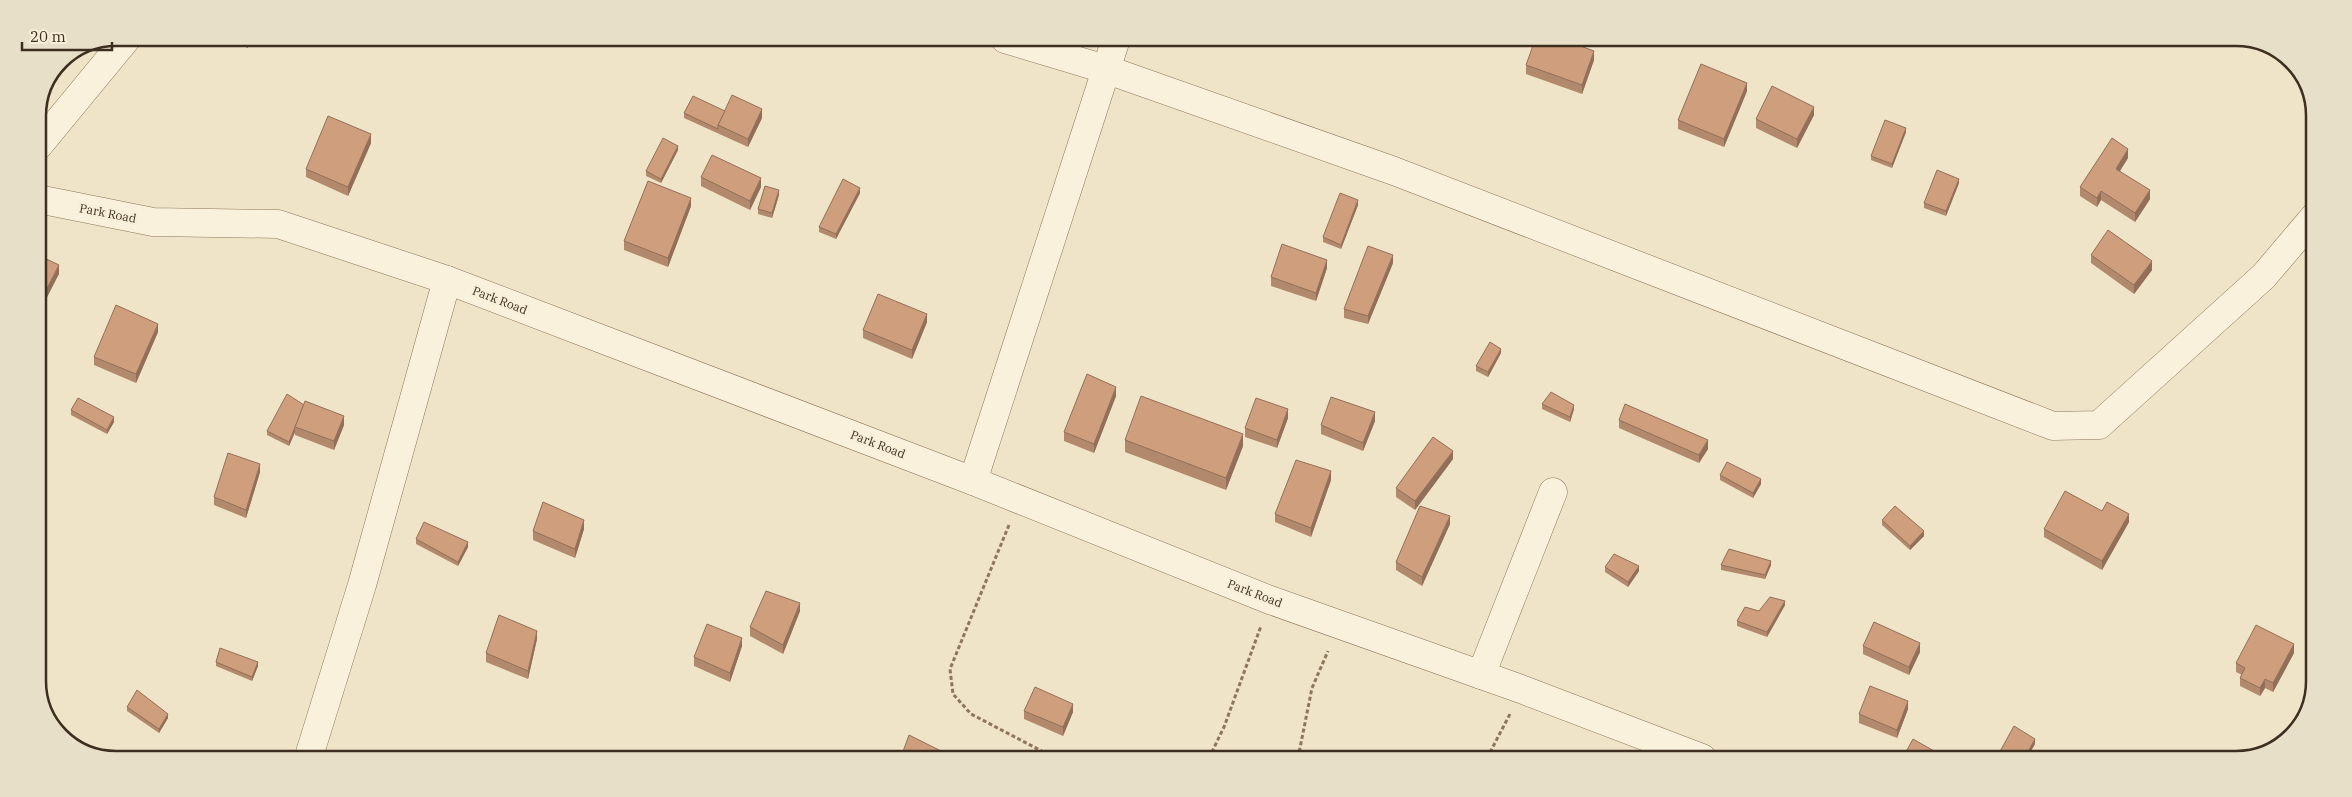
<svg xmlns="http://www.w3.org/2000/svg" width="2352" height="797" font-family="'IBM Plex Serif',serif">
  <rect width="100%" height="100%" fill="#f0e4c8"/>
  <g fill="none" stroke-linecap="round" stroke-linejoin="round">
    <defs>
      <g id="minor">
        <path d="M1005,39L1105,69L1394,171L2053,426L2099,425L2264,276L2314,217"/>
        <path d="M38,146L127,38"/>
        <path d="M38,199L153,222L278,224L447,280L973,481L1270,600L1521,689L1702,758"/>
        <path d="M973,481L1116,39"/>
        <path d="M1481,675L1553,492"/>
        <path d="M309,756L362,585L447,280"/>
      </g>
    </defs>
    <use href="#minor" stroke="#8d765c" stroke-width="29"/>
    <g stroke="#8d765c" stroke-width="3" stroke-dasharray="4 2.5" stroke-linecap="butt">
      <path d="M1009,525L950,669L953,694L971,714L1053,757"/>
      <path d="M1209,758L1224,727L1261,626"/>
      <path d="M1298,758L1312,688L1328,651"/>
      <path d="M1487,758L1510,714"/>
    </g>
    <use href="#minor" stroke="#faf1dc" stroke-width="28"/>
  </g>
  <g fill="#b2896c">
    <path d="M237,38H258L247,48Z"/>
    <path d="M1594,60L1582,94L1526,74V65Z"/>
    <path d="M1747,91L1724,147L1678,129V120Z"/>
    <path d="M725,111L762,118L748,147L684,118V113Z"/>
    <path d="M1814,115L1797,148L1756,128V119Z"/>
    <path d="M1906,132L1892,168L1871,160V156Z"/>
    <path d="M371,143L348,196L306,177V169Z"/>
    <path d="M678,150L661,183L646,176V171Z"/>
    <path d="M2128,158L2120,171L2150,199L2135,222L2101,200L2097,207L2080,196V187Z"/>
    <path d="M701,177L761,187L750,210L701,186Z"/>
    <path d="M1959,183L1946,216L1924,208V203Z"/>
    <path d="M860,193L836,239L819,232V227Z"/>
    <path d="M779,195L772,218L758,214V209Z"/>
    <path d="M1358,205L1341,249L1323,242V237Z"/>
    <path d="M691,206L668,267L624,250V241Z"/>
    <path d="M2091,255L2152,270L2134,294L2091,263Z"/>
    <path d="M1393,263L1368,324L1344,318V309Z"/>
    <path d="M1327,268L1316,301L1271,286V277Z"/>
    <path d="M927,322L912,359L863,338V330Z"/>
    <path d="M158,332L136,383L94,365V357Z"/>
    <path d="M1501,353L1488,377L1476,371V366Z"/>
    <path d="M1116,396L1094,453L1064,441V432Z"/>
    <path d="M1542,404L1574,409L1570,422L1542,409Z"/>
    <path d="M304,405L344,425L334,450L295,435V432L289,446L267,435V431Z"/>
    <path d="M71,410L114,422L107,434L71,415Z"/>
    <path d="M1288,418L1277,448L1245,437V428Z"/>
    <path d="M1619,420L1708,449L1699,463L1619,428Z"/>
    <path d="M1375,421L1363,451L1321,434V425Z"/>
    <path d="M1125,440L1243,446L1226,490L1125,452Z"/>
    <path d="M1453,459L1415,510L1396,497V488Z"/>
    <path d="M260,472L246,518L214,505V497Z"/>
    <path d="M1720,475L1761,484L1753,498L1720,480Z"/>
    <path d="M1331,480L1311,537L1275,522V514Z"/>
    <path d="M2102,511L2129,522L2102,570L2044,537V529Z"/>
    <path d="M1882,520L1924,536L1910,550L1882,525Z"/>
    <path d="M1450,524L1422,586L1396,570V562Z"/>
    <path d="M584,529L575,558L533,540V531Z"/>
    <path d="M416,539L468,547L458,566L416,544Z"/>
    <path d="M1721,565H1771L1765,579L1721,570Z"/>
    <path d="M1605,567L1639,571L1628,587L1605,572Z"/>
    <path d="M1785,605L1767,637L1737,626V621L1759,611Z"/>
    <path d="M800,611L783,654L750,636V627Z"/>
    <path d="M537,639L528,679L486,662V653Z"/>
    <path d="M742,646L730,682L694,666V657Z"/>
    <path d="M1863,646L1920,652L1909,675L1863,654Z"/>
    <path d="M2294,653L2273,692L2265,688L2260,696L2240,686V678L2242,675L2236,672V663Z"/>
    <path d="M216,662L258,666L252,681L216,666Z"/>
    <path d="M127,707L168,718L159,733L127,711Z"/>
    <path d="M1908,709L1897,738L1859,723V714Z"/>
    <path d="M1024,711L1073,712L1063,736L1024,719Z"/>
    <path d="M2035,744L2026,759H1998V755Z"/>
  </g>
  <g fill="#916f58">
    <path d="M249,38H258L247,48V40Z"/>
    <path d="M1594,51V60L1582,94V85Z"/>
    <path d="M1747,83V91L1724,147V139Z"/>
    <path d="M1814,107V115L1797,148V139Z"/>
    <path d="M762,109V118L748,147V139Z"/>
    <path d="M1906,128V132L1892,168V164Z"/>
    <path d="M371,134V143L348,196V187Z"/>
    <path d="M678,146V150L661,183V179Z"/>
    <path d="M2128,149V158L2116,177V169Z"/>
    <path d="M761,178V187L750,210V201Z"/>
    <path d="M1959,179V183L1946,216V211Z"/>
    <path d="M860,188V193L836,239V234Z"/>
    <path d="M779,190V195L772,218V213Z"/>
    <path d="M2150,190V199L2135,222V213Z"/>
    <path d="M2101,191V200L2097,207V198Z"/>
    <path d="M691,198V206L668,267V258Z"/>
    <path d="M1358,200V205L1341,249V245Z"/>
    <path d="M1393,255V263L1368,324V316Z"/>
    <path d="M1327,260V268L1316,301V293Z"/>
    <path d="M2152,261V270L2134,294V285Z"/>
    <path d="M59,265V274L38,315V306Z"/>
    <path d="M927,314V322L912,359V350Z"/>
    <path d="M158,324V332L136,383V374Z"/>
    <path d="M1501,349V353L1488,377V372Z"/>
    <path d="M1116,387V396L1094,453V444Z"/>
    <path d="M1574,405V409L1570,422V417Z"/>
    <path d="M1288,409V418L1277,448V440Z"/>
    <path d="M1375,412V421L1363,451V443Z"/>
    <path d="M344,416V425L334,450V441Z"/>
    <path d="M114,417V422L107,434V430Z"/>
    <path d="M295,428V432L289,446V442Z"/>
    <path d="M1243,434V446L1226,490V478Z"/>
    <path d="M1708,440V449L1699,463V455Z"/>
    <path d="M1453,451V459L1415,510V501Z"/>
    <path d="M260,464V472L246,518V510Z"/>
    <path d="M1331,471V480L1311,537V528Z"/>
    <path d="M1761,479V484L1753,498V493Z"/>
    <path d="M2129,514V522L2102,570V561Z"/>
    <path d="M1450,516V524L1422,586V577Z"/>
    <path d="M584,520V529L575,558V549Z"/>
    <path d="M1924,531V536L1910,550V546Z"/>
    <path d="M468,542V547L458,566V562Z"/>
    <path d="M1771,561V565L1765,579V575Z"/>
    <path d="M1639,566V571L1628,587V582Z"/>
    <path d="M1785,601V605L1767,637V632Z"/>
    <path d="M800,603V611L783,654V645Z"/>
    <path d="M537,631V639L528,679V671Z"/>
    <path d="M742,638V646L730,682V673Z"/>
    <path d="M1920,643V652L1909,675V667Z"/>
    <path d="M2294,644V653L2273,692V683Z"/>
    <path d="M258,662V666L252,681V677Z"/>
    <path d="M2265,679V688L2260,696V688Z"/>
    <path d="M1908,701V709L1897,738V730Z"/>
    <path d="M1073,704V712L1063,736V727Z"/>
    <path d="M168,714V718L159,733V729Z"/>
    <path d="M2035,739V744L2026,759H2024Z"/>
  </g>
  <g fill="#cf9f7d" stroke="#916f58">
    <path d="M1535,40H1564L1594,51L1582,85L1526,65Z"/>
    <path d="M1701,64L1747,83L1724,139L1678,120Z"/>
    <path d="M1772,86L1814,107L1797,139L1756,119Z"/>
    <path d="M732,95L762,109L748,139L718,125Z"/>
    <path d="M693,96L725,111L718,125V129L684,113Z"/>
    <path d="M328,116L371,134L348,187L306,169Z"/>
    <path d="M1885,120L1906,128L1892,164L1871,156Z"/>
    <path d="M663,138L678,146L661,179L646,171Z"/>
    <path d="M2112,138L2128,149L2116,169L2150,190L2135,213L2101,191L2097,198L2080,187Z"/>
    <path d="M712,155L761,178L750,201L701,177Z"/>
    <path d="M1937,170L1959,179L1946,211L1924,203Z"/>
    <path d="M843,179L860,188L836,234L819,227Z"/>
    <path d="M648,181L691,198L668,258L624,241Z"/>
    <path d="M765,186L779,190L772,213L758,209Z"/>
    <path d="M1340,193L1358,200L1341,245L1323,237Z"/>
    <path d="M2108,230L2152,261L2134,285L2091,255Z"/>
    <path d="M1282,244L1327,260L1316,293L1271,277Z"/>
    <path d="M1368,246L1393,255L1368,316L1344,309Z"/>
    <path d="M38,255L59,265L38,306Z"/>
    <path d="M878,294L927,314L912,350L863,330Z"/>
    <path d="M116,305L158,324L136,374L94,357Z"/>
    <path d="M1490,342L1501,349L1488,372L1476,366Z"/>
    <path d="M1087,374L1116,387L1094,444L1064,432Z"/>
    <path d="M1551,392L1574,405L1570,417L1542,404Z"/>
    <path d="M287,394L304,405L289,442L267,431Z"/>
    <path d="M1141,396L1243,434L1226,478L1125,440Z"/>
    <path d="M1331,397L1375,412L1363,443L1321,425Z"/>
    <path d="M78,398L114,417L107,430L71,410Z"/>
    <path d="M1256,398L1288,409L1277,440L1245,428Z"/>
    <path d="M305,401L344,416L334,441L295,427Z"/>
    <path d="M1625,404L1708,440L1699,455L1619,420Z"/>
    <path d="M1433,437L1453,451L1415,501L1396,488Z"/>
    <path d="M228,453L260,464L246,510L214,497Z"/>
    <path d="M1296,460L1331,471L1311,528L1275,514Z"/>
    <path d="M1727,462L1761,479L1753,493L1720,475Z"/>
    <path d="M2065,491L2102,511L2107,502L2129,514L2102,561L2044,529Z"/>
    <path d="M543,502L584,520L575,549L533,531Z"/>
    <path d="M1420,506L1450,516L1422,577L1396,562Z"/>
    <path d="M1895,506L1924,531L1910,546L1882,520Z"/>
    <path d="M424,522L468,542L458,562L416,539Z"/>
    <path d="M1729,549L1771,561L1765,575L1721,565Z"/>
    <path d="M1614,554L1639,566L1628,582L1605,567Z"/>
    <path d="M766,591L800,603L783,645L750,627Z"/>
    <path d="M1770,597L1785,601L1767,632L1737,621L1745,607L1759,611Z"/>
    <path d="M499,615L537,631L528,671L486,653Z"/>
    <path d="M1874,622L1920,643L1909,667L1863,646Z"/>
    <path d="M707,624L742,638L730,673L694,657Z"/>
    <path d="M2256,625L2294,644L2273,683L2265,679L2260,688L2240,678L2245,668L2236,663Z"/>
    <path d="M220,648L258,662L252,677L216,662Z"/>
    <path d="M1870,686L1908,701L1897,730L1859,714Z"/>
    <path d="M1035,687L1073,704L1063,727L1024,711Z"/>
    <path d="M137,690L168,714L159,729L127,707Z"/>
    <path d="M2014,726L2035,739L2024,759H2005L1998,755Z"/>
    <path d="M909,735L945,753L944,757H901Z"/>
    <path d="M1913,739L1948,759H1902Z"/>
    <path d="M401,751L417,756H399Z"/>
  </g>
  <g text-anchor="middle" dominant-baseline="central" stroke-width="4" stroke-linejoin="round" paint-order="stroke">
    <g font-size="12" fill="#3d2e20" stroke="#f7eed8">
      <text transform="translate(108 213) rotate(11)">Park Road</text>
      <text transform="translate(500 300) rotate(21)">Park Road</text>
      <text transform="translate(878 444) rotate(21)">Park Road</text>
      <text transform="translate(1255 593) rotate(21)">Park Road</text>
    </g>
  </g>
  <path d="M0 0H2352V797H0ZM116 46H2236A70 70 0 0 1 2306 116V681A70 70 0 0 1 2236 751H116A70 70 0 0 1 46 681V116A70 70 0 0 1 116 46Z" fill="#e8dfc9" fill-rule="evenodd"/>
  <path fill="none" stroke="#3d2e20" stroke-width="2.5" d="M116 46H2236A70 70 0 0 1 2306 116V681A70 70 0 0 1 2236 751H116A70 70 0 0 1 46 681V116A70 70 0 0 1 116 46Z"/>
  <path d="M22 42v8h90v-8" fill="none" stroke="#3d2e20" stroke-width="2.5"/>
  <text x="30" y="42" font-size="15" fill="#3d2e20" stroke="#f7eed8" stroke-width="4" paint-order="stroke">20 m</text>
</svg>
